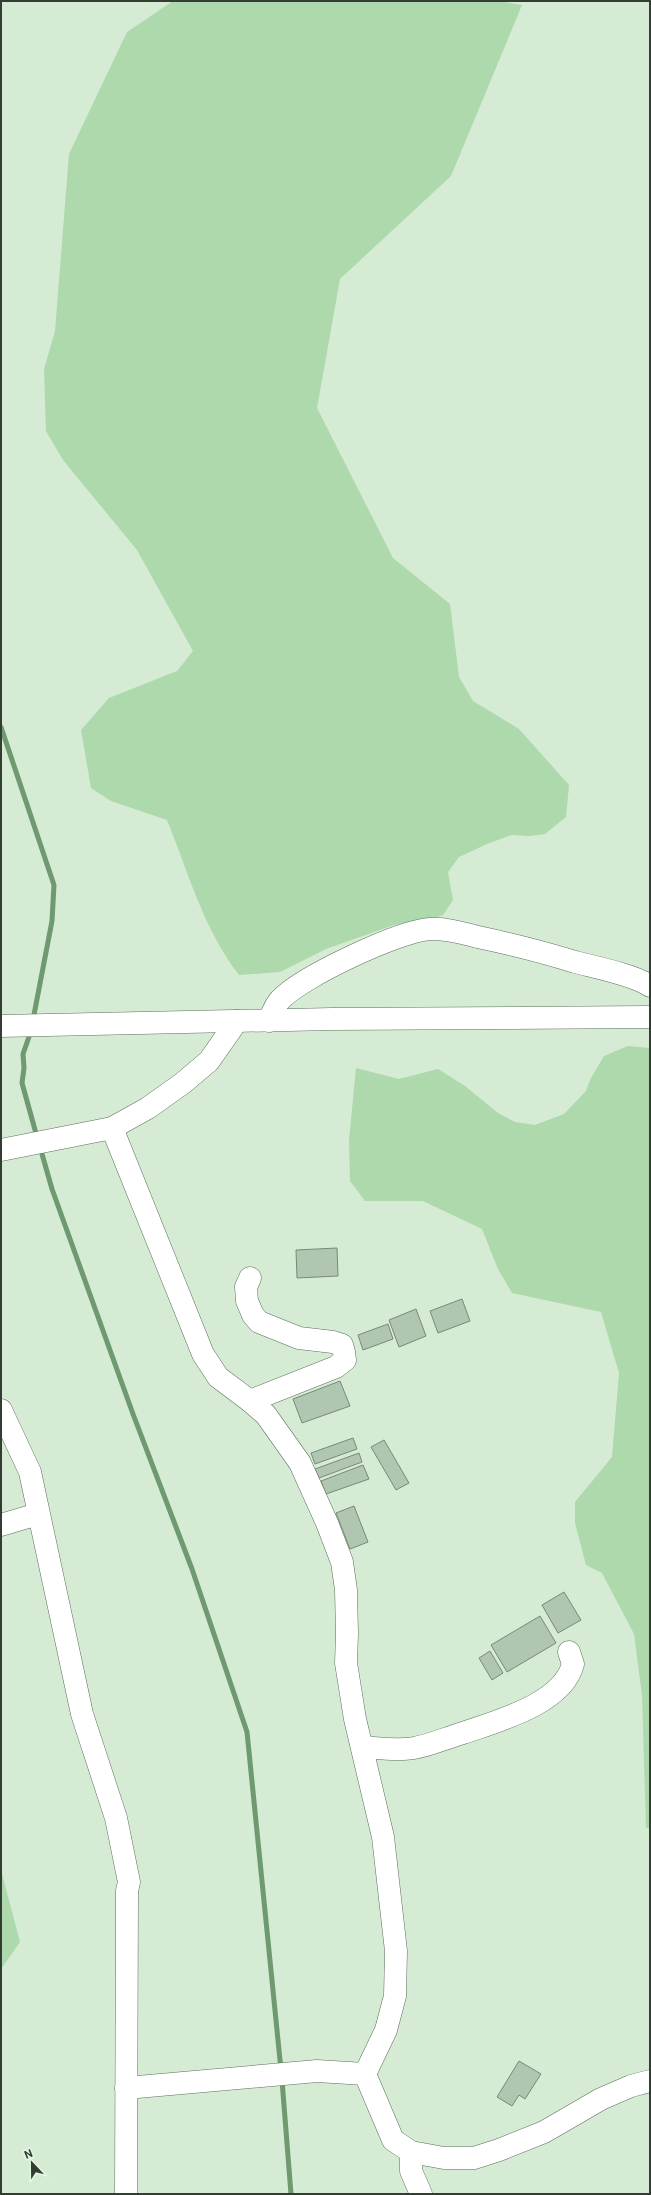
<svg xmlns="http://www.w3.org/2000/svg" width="651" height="2195" font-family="Roboto,sans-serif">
  <rect width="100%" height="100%" fill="#d5ebd4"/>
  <g fill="#add9ad">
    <path d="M173,1H498L522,5L451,176L340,279L317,408L393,558L450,604L459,677L473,701L519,729L569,785L566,817L545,834L529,836L511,835L487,844L459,857L448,872L453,900L443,915L424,921L394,925L326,949L280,972L239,975C204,930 188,872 167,820L111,801L91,788L81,730L109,698L177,671L193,651L137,550L63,460L46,431L44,369L55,331L69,154L127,32Z"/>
    <path d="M628,1046L650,1048V1828H646L642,1695L634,1634L602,1573L586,1565L575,1523V1502L612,1457L619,1373L601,1312L512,1293L498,1269L482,1229L423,1201H365L350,1181L349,1140L356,1068L399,1079L438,1069L465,1086L498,1113L515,1122L535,1125L564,1114L586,1091L591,1078L604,1056Z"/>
    <path d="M1,1870L20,1942L1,1969Z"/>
  </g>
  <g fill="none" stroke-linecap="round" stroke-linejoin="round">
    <g stroke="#6f996f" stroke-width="5">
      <path d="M1,727L54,885L52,921L33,1020"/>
      <path d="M31,1031L23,1054L24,1068L22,1083L37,1137"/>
      <path d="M40,1147L52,1189L133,1414L192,1569L247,1732L281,2070"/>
      <path d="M282,2080L291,2194"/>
    </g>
  </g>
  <g fill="#b1c6b0" stroke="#768a76">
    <path d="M337,1248L338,1276L297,1278L296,1250Z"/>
    <path d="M462,1299L470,1321L438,1333L430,1311Z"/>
    <path d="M416,1309L426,1336L399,1347L389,1320Z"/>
    <path d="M388,1324L393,1339L363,1350L358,1335Z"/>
    <path d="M340,1381L350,1406L302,1423L293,1399Z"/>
    <path d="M353,1438L357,1449L315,1464L311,1453Z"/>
    <path d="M384,1440L409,1483L396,1490L371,1447Z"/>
    <path d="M359,1453L362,1462L319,1478L315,1469Z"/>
    <path d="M363,1465L369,1479L326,1494L321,1481Z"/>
    <path d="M354,1506L368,1542L350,1549L336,1513Z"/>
    <path d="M564,1592L581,1620L558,1633L542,1605Z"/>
    <path d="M540,1616L556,1643L507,1672L491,1645Z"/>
    <path d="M490,1651L503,1673L492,1680L479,1658Z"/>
    <path d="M519,2061L541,2074L525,2099L519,2095L512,2106L497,2097Z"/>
  </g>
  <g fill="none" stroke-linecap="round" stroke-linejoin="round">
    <defs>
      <g id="minor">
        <path d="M269,1021C272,1014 275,1005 280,1000C301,977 399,931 430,929C445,928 463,933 478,937C511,944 543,952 575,962C594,967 635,975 650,986"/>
        <path d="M1,1026L332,1019L650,1017"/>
        <path d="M112,1128L203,1354L218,1377L250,1401L266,1415L300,1463L327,1523L342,1562L346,1590L347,1634L346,1663L355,1719L383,1837L396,1951L395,1996L386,2030L365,2074"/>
        <path d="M1,1150L112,1128L148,1108L183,1083L209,1061L237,1021"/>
        <path d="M250,1401L336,1367L345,1360L344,1352L342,1345L333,1342L299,1338L259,1322L253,1315L247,1301L246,1287L250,1278"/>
        <path d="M1,1410L30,1472L82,1714L116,1818L129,1882L127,1891L126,2194"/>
        <path d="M1,1525L38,1514"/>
        <path d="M362,1747C378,1748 397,1751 414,1748C431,1745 446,1738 463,1733C497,1721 563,1704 573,1664L569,1652"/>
        <path d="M126,2088L317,2071L365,2074L393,2140L411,2152L444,2158H474L499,2150L544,2132L601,2099L631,2086L650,2081"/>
        <path d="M411,2152V2171L421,2194"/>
      </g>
    </defs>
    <use href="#minor" stroke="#5c6f5c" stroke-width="23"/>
    <use href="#minor" stroke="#fff" stroke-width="22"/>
  </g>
  <rect width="651" height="2195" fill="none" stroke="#343d34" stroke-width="4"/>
  <g transform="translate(32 2163) rotate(338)" stroke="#e2f8e2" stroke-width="3" paint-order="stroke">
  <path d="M0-3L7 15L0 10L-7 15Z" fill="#343d34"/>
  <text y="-6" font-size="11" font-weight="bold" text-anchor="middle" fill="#343d34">N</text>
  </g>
</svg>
